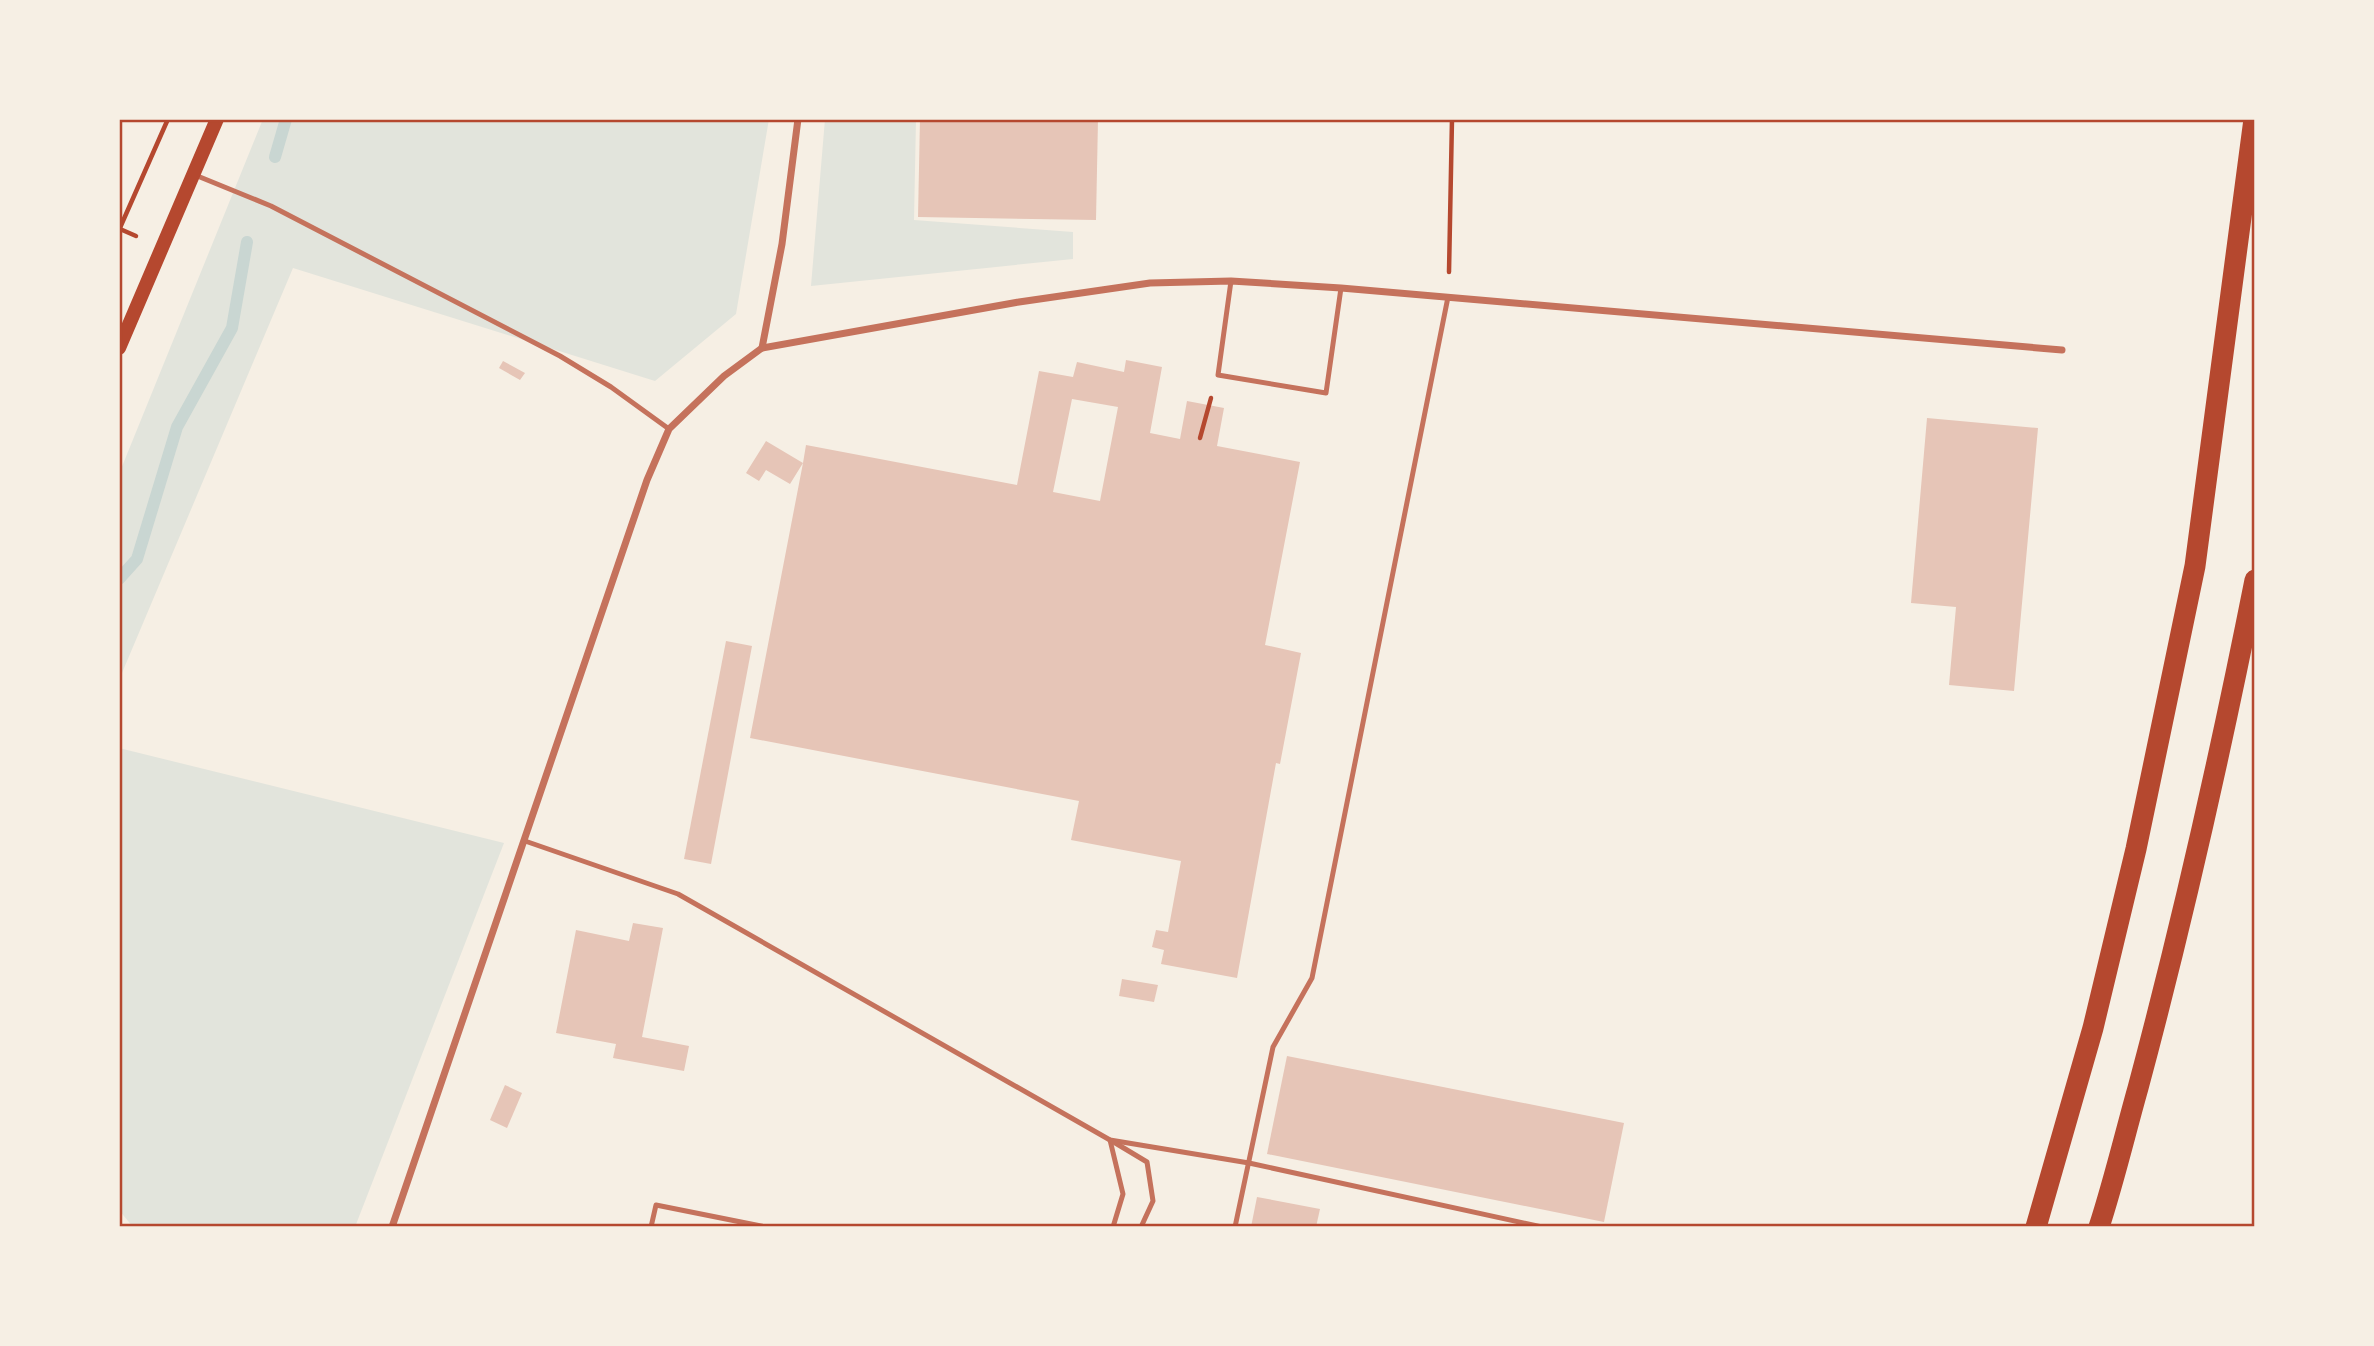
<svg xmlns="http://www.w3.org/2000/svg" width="2374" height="1346" font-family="'IBM Plex Sans',sans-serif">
  <rect width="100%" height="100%" fill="#f6efe4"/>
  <g fill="#e2e4dc">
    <path d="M263,119H769L736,314L655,381L293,268L119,680V474Z"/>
    <path d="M825,119H916L914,220L1073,232V259L811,286Z"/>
    <path d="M119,748L504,843L355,1227H133L119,1210Z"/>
  </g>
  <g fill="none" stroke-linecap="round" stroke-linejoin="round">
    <g stroke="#c9d6d2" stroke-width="12">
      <path d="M275,157L286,119"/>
      <path d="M119,579L137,559L177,427L232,328L247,242"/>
    </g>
  </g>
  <g fill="#e6c5b7" fill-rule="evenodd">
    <path d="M920,119H1098L1096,220L918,217Z"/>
    <path d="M1126,360L1162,367L1150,433L1180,439L1187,401L1224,408L1217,446L1300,462L1265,645L1301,653L1280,764L1276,763L1237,978L1161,964L1164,950L1152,947L1156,930L1168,932L1181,861L1071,840L1079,801L750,738L803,463L790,484L766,470L759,481L746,473L766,441L803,463L806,445L1017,485L1039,371L1073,377L1077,362L1124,372ZM1072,399L1118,407L1100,501L1053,492Z"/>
    <path d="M503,361L525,373L520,380L499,368Z"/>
    <path d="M1927,418L2038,428L2014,691L1949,685L1956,607L1911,603Z"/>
    <path d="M726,641L752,646L711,864L684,859Z"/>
    <path d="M633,923L663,928L642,1037L689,1046L684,1071L613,1058L616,1044L556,1033L576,930L629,941Z"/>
    <path d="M1122,979L1158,985L1154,1002L1119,996Z"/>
    <path d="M1287,1056L1624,1123L1604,1222L1267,1154Z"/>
    <path d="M505,1085L522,1093L507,1128L490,1120Z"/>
    <path d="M1257,1197L1320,1209L1316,1227H1251Z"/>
  </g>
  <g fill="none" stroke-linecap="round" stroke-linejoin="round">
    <g stroke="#b5482f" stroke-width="4.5">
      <path d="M120,229L136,236"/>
      <path d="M119,230L168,119"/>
      <path d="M1449,272L1452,119"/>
      <path d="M1200,438L1211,398"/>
    </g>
    <g stroke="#c5725c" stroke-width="5">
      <path d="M195,175L271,206L560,356L611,387L669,429"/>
      <path d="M1231,281L1218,375L1326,393L1341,288"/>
      <path d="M525,841L678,894L1110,1140L1249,1163L1542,1227"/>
      <path d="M1110,1140L1123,1194L1113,1227"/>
      <path d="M1112,1141L1147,1162L1153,1201L1141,1227"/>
      <path d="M651,1227L656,1205L766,1227"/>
      <path d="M1235,1227L1273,1047L1312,978L1448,297"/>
    </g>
    <g stroke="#c5725c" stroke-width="7">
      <path d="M762,348L1019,302L1150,283L1231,281L1341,288L2062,350"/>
      <path d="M392,1227L647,480L669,429L724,376L762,348L782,244L798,119"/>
    </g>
    <path stroke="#b5482f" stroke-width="14" d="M119,348L217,119"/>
    <g stroke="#b5482f" stroke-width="21">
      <path d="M2036,1227L2093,1028L2136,849L2195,566L2254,119"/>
      <path d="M2099,1227C2114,1181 2125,1134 2138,1088C2183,920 2221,751 2255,580"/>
    </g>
  </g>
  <rect width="2374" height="1346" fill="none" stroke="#f6efe4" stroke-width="242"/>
  <rect x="121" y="121" width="2132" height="1104" fill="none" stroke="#b5482f" stroke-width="2.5"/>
</svg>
